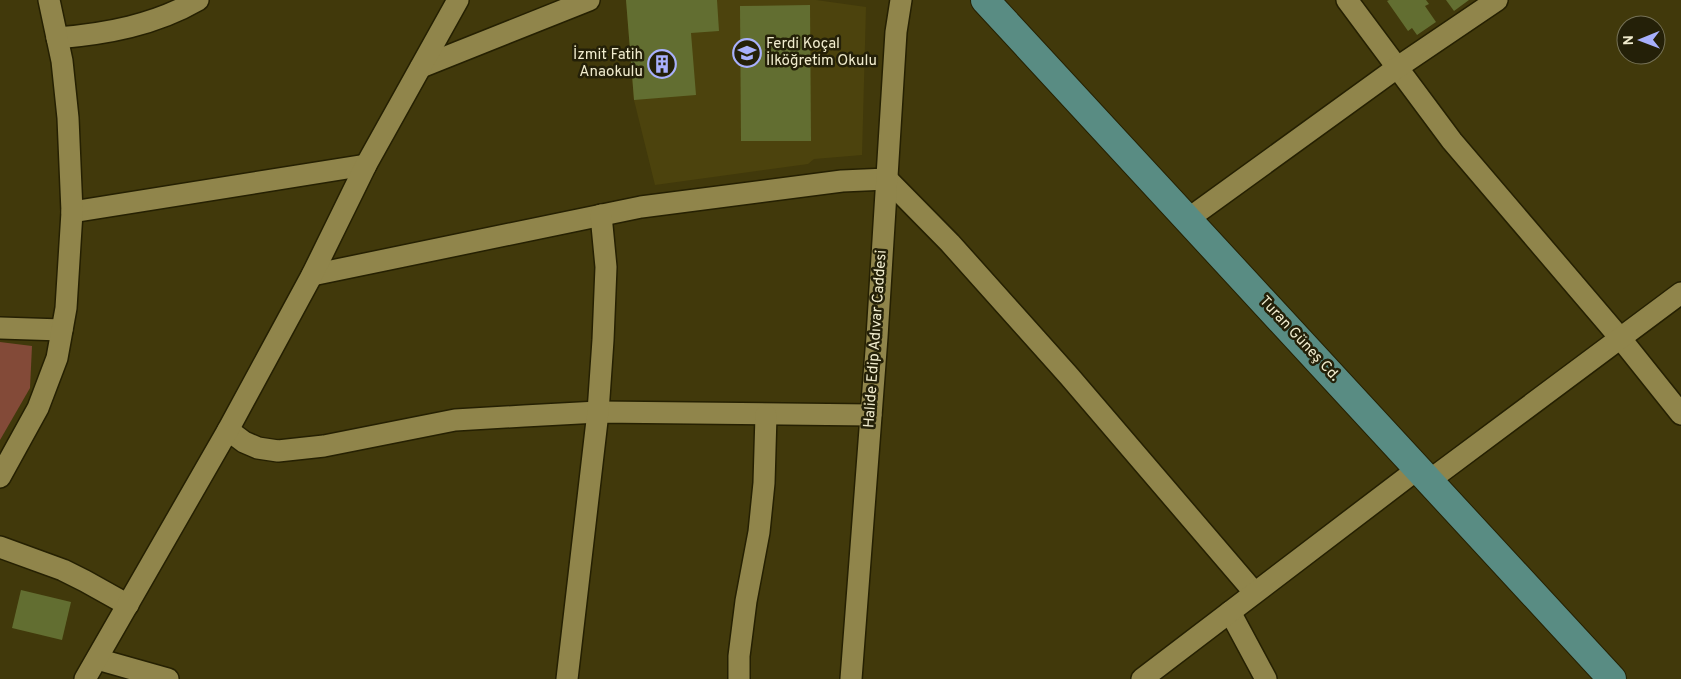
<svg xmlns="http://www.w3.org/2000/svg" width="1681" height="679" font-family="Overpass,sans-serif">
  <rect width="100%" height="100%" fill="#41390b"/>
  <path fill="#4c430d" d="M626,0H816L866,7L862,155L814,159L808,164L655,185L634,100Z"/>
  <path fill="#834a38" d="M0,342L32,346L30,388L0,440Z"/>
  <g fill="#626e31">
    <path d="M626,0H717L719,31L691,33L696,95L634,100Z"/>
    <path d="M1389,0H1426L1429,4L1425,6L1436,22L1417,35L1412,28L1408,31L1387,1Z"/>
    <path d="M1446,0H1469L1454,11Z"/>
    <path d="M810,5L811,141H741L740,6Z"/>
    <path d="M21,590L71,602L62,640L12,628Z"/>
  </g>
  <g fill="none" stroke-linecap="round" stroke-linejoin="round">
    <defs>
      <g id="minor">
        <path d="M1347,0L1452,141L1621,339L1681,414"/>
        <path d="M57,38C106,34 155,25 198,0"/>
        <path d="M421,67L589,0"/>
        <path d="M72,212L366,165"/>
        <path d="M1188,219L1398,67L1497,0"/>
        <path d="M312,275L641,207L842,181L887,179L950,243L1069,376L1254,592"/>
        <path d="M0,328L62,330"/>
        <path d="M228,430L244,442L258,448L278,451L324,446L455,420L524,416L598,412L871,415"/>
        <path d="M0,477L38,408L57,358L66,308L72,212L68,118L62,61L49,0"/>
        <path d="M1430,480L1681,293"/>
        <path d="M0,547L63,570L85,581L128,605"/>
        <path d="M1230,612L1266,679"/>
        <path d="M97,659L168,679"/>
        <path d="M85,679L228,430L312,275L366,165L458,0"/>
        <path d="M567,679L598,412L603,340L606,267L601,215"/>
        <path d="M739,679V656L746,601L759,532L764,483L766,415"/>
        <path d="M851,679L877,337L896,32L901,0"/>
        <path d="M1142,679L1419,468"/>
      </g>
      <path id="primary" d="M985,0L1612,679"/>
    </defs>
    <use href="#minor" stroke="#252002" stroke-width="24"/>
    <use href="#primary" stroke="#252002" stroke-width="30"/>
    <use href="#minor" stroke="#90854b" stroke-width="21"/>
    <use href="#primary" stroke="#598c83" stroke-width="28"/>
  </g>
  <defs>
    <symbol id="school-ring" viewBox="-11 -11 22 22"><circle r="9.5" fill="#242008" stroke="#a8b0fc" stroke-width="1.5"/><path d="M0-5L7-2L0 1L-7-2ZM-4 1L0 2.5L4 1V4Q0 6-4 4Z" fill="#a8b0fc"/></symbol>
    <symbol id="building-ring" viewBox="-11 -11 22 22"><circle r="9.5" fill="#242008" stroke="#a8b0fc" stroke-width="1.5"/><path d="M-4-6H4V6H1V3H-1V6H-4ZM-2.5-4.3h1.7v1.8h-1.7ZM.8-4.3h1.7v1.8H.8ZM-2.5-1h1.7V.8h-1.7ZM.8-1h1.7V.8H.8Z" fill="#a8b0fc"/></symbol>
  </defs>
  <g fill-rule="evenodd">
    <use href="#school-ring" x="731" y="37" width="32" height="32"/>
    <use href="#building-ring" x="646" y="48" width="32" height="32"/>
  </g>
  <g text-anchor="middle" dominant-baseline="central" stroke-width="5" stroke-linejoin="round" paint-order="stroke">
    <g font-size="15" fill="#f1ecce" stroke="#242008" text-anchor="start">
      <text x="766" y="44">Ferdi Koçal<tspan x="766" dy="17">İlköğretim Okulu</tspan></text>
      <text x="643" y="55" text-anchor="end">İzmit Fatih<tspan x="643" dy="17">Anaokulu</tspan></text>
    </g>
    <g font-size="15" fill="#f1ecce" stroke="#242008">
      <text transform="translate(876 339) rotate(-86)">Halide Edip Adıvar Caddesi</text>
      <text transform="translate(1299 339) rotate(47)">Turan Güneş Cd.</text>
    </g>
  </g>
  <g transform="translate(1641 40) rotate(269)"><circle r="24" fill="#242008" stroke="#767257"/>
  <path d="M0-4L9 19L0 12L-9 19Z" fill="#a8b0fc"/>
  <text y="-8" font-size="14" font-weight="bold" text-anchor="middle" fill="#f1ecce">N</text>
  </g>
</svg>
